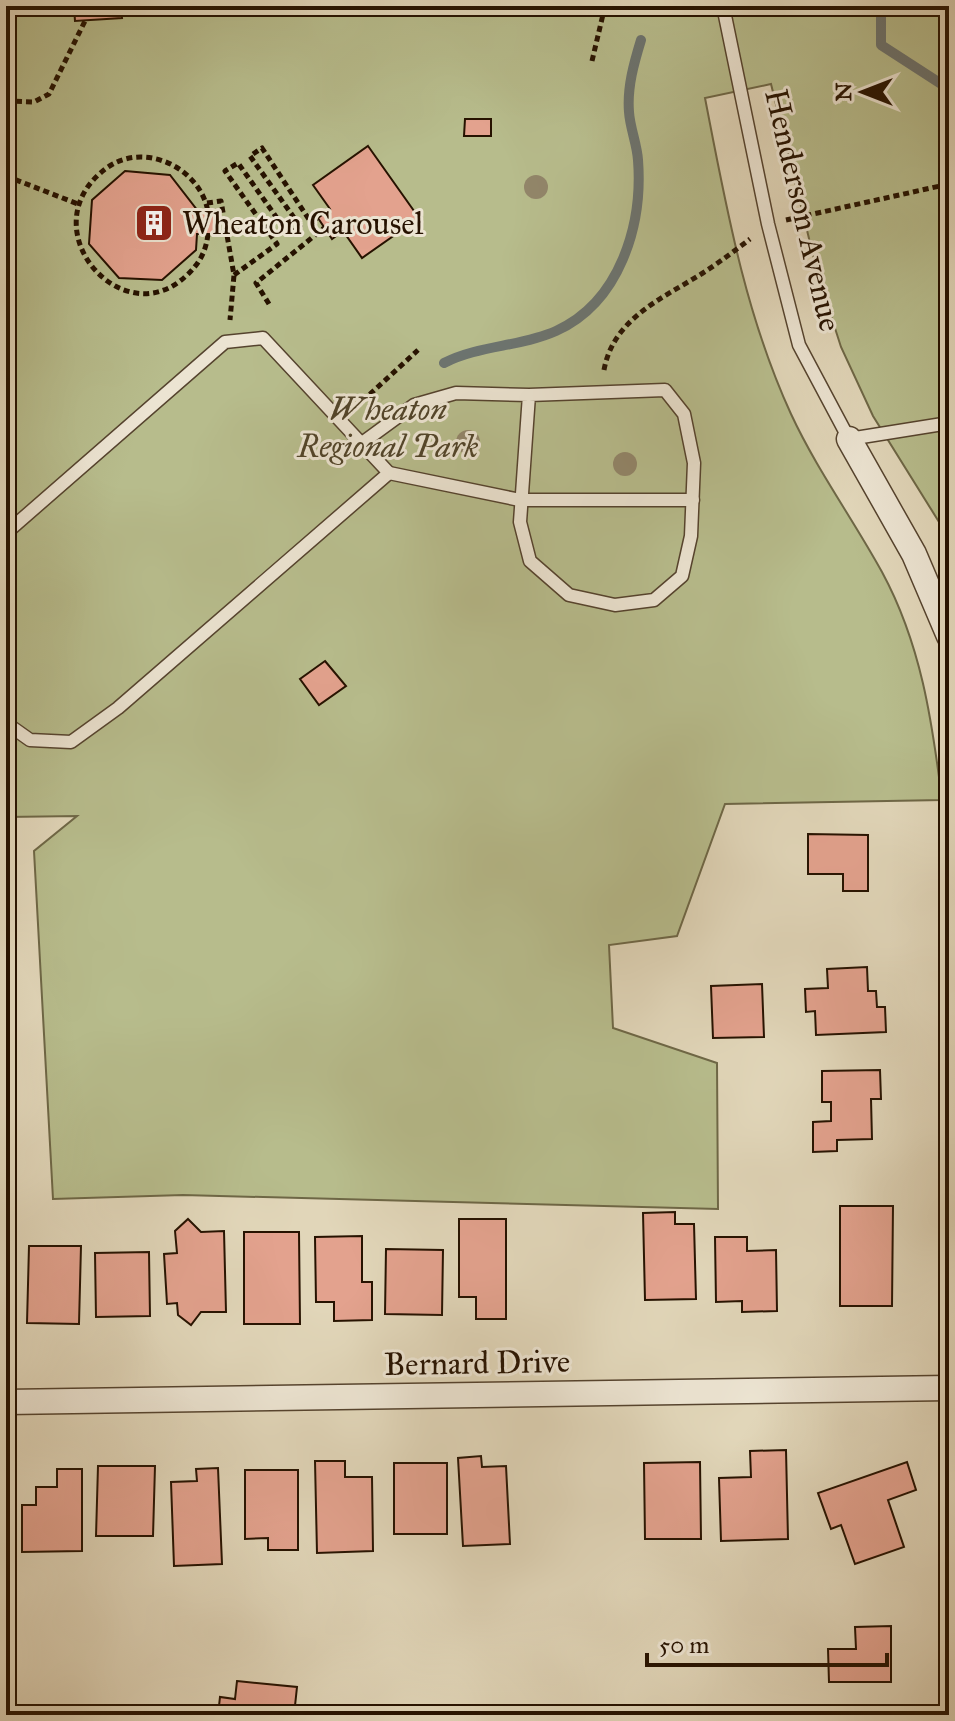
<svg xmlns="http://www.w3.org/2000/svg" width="955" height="1721" font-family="'IM FELL Great Primer',serif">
  <rect width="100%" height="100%" fill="#e1d6b9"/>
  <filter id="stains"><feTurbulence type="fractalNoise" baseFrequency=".0025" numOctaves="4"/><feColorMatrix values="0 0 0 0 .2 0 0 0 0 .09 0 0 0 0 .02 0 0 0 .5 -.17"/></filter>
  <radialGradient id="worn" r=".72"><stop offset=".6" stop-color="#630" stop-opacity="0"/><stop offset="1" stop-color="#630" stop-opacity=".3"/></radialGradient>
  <path fill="#b7bc8c" stroke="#6e6746" stroke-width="2" d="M6,6H949V538L873,416L841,347L818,275L771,84L705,98C726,206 745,314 791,414C817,470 853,519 882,572C921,644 932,720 942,800L725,804L677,936L609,945L613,1028L717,1063L718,1209L183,1195L53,1199L34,851L77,816L6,817Z"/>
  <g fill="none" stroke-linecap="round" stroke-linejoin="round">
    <g stroke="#6c7470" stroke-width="10">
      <path d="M881,6V45L949,89"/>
      <path d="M444,363C479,345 520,347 556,331C620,302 643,225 638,160C637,144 630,128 629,112C627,87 634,63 641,40"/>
    </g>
  </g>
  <g fill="#e3a28e" stroke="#261200" stroke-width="2">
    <path d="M74,6H121L122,18L75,21Z"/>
    <path d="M465,119H491V136H464Z"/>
    <path d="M368,146L419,218L362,258L343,231L332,239L318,218L330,209L313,185Z"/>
    <path d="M125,171L170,175L198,211L218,213L216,234H197L196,250L162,280L119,278L89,244L92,200Z"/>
    <path d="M325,661L346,686L319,705L300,679Z"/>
    <path d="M808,834L868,835V891H843V874H808Z"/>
    <path d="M867,967L868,991H876L877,1007H885L886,1032L816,1035L815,1011L806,1012L805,989L828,988L827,969Z"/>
    <path d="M762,984L764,1037L713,1038L711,986Z"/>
    <path d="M880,1070L881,1099H871L872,1139L837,1140V1151L813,1152V1122L831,1121V1102H822V1071Z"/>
    <path d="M840,1206H893L892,1306H840Z"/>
    <path d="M675,1212V1224H694L696,1299L645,1300L643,1213Z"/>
    <path d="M188,1219L201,1232L224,1231L226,1312H201L191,1325L178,1315L177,1303L167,1304L164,1254L177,1253L175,1231Z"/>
    <path d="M459,1219H506V1319H476V1297H459Z"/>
    <path d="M244,1232H299L300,1324H244Z"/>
    <path d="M362,1236V1282H372V1320L334,1321V1302H316L315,1237Z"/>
    <path d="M715,1237H747V1251L776,1250L777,1311L742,1312V1301L716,1302Z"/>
    <path d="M29,1246H81L79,1324L27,1323Z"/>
    <path d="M386,1249L443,1250L442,1315L385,1314Z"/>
    <path d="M149,1252L150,1316L96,1317L95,1253Z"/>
    <path d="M786,1450L788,1539L721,1541L719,1478L751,1477L750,1451Z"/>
    <path d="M481,1456L482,1467L506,1466L510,1544L463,1546L458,1458Z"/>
    <path d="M315,1461H345V1477H372L373,1551L317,1553Z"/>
    <path d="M700,1462L701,1539H645L644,1463Z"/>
    <path d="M907,1462L916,1490L888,1500L904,1547L855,1564L841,1525L831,1529L818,1493Z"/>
    <rect x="394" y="1463" width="53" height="71"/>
    <path d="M98,1466H155L153,1536H96Z"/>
    <path d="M218,1468L222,1564L174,1566L171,1482L197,1481L196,1469Z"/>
    <path d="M57,1469H82V1551L22,1552V1505H36V1487H57Z"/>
    <path d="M245,1470H298V1550H268V1538L245,1539Z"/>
    <path d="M891,1626V1682H829L828,1649H856L855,1627Z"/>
    <path d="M237,1681L297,1687L294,1715L266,1711V1715H218L220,1697L235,1699Z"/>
  </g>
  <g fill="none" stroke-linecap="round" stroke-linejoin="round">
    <defs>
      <g id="lane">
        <path d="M723,6L768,224L799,345L849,439L949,423"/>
        <path d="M362,443L414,405L456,393L529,395L665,390L684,414L694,463L691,536L682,576L654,600L615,605L569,595L530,561L520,522L529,395"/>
        <path d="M389,473L520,500H693"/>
        <path d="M6,533L225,342L263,338L389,473L118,708L71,742L30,740L6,723"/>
      </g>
      <g id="street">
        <path d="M849,439L914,554L949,636"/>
        <path d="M6,1402L949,1388"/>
      </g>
    </defs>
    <use href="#lane" stroke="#55432e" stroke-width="15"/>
    <use href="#street" stroke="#55432e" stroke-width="27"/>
    <g stroke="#261200" stroke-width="5" stroke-dasharray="6 4" stroke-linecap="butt">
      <path d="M592,61L605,6"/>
      <path d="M6,101L34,102L49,94L85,21"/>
      <path d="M6,176L78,204"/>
      <path d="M207,203L221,201L234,275L230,320"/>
      <path d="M786,220L949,184"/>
      <path d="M208,234C206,252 199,264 186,276C121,337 26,225 108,167C146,141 201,169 208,212"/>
      <path d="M234,275L277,244L225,171L238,163L289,235L300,226L250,156L262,148L310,221L318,218"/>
      <path d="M269,304L256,283L324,228"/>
      <path d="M604,370C613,320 659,300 698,276C716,265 733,252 750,239"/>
      <path d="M355,408L418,350"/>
    </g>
    <use href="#lane" stroke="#ece4d2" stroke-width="12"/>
    <use href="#street" stroke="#ece4d2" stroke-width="24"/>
  </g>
  <g fill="#92866a">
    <circle cx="536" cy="187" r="12"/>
    <circle cx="468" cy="442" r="12"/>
    <circle cx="625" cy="464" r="12"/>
  </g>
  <defs>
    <symbol id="building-square" viewBox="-11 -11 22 22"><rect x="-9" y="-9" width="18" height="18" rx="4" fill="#8f2418" stroke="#ece4d2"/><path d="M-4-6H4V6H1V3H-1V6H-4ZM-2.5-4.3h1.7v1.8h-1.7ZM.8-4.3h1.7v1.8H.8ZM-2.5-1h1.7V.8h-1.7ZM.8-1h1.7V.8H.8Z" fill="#fff"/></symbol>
  </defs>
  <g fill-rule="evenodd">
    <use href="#building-square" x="132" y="201" width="44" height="44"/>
  </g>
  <g text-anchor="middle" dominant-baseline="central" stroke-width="6" stroke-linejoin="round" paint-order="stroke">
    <g font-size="32" fill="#261200" stroke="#ece4d2">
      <text transform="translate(803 210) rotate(77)">Henderson Avenue</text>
      <text transform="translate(477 1363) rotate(-1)">Bernard Drive</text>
    </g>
    <g font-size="32" fill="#261200" stroke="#ece4d2" text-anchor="start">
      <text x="182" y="223">Wheaton Carousel</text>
    </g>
    <g font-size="32" font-style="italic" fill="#52452a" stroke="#ece4d2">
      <text x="388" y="409">Wheaton<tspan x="388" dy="37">Regional Park</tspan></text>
    </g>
  </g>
  <rect width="955" height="1721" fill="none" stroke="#e1d6b9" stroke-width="32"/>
  <rect x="8" y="8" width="939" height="1705" fill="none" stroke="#261200" stroke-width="4"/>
  <rect x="16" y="16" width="923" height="1689" fill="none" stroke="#261200" stroke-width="2"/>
  <g transform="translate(863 92) rotate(270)" stroke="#ece4d2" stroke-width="6" paint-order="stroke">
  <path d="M0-6L14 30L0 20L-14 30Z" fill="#261200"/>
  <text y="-12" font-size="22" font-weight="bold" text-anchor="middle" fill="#261200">N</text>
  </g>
  <path d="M647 1653v12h240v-12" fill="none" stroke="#261200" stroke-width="4"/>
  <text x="659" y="1653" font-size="24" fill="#261200" stroke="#ece4d2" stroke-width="6" paint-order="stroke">50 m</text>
  <rect width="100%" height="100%" filter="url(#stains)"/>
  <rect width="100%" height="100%" fill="url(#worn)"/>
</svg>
